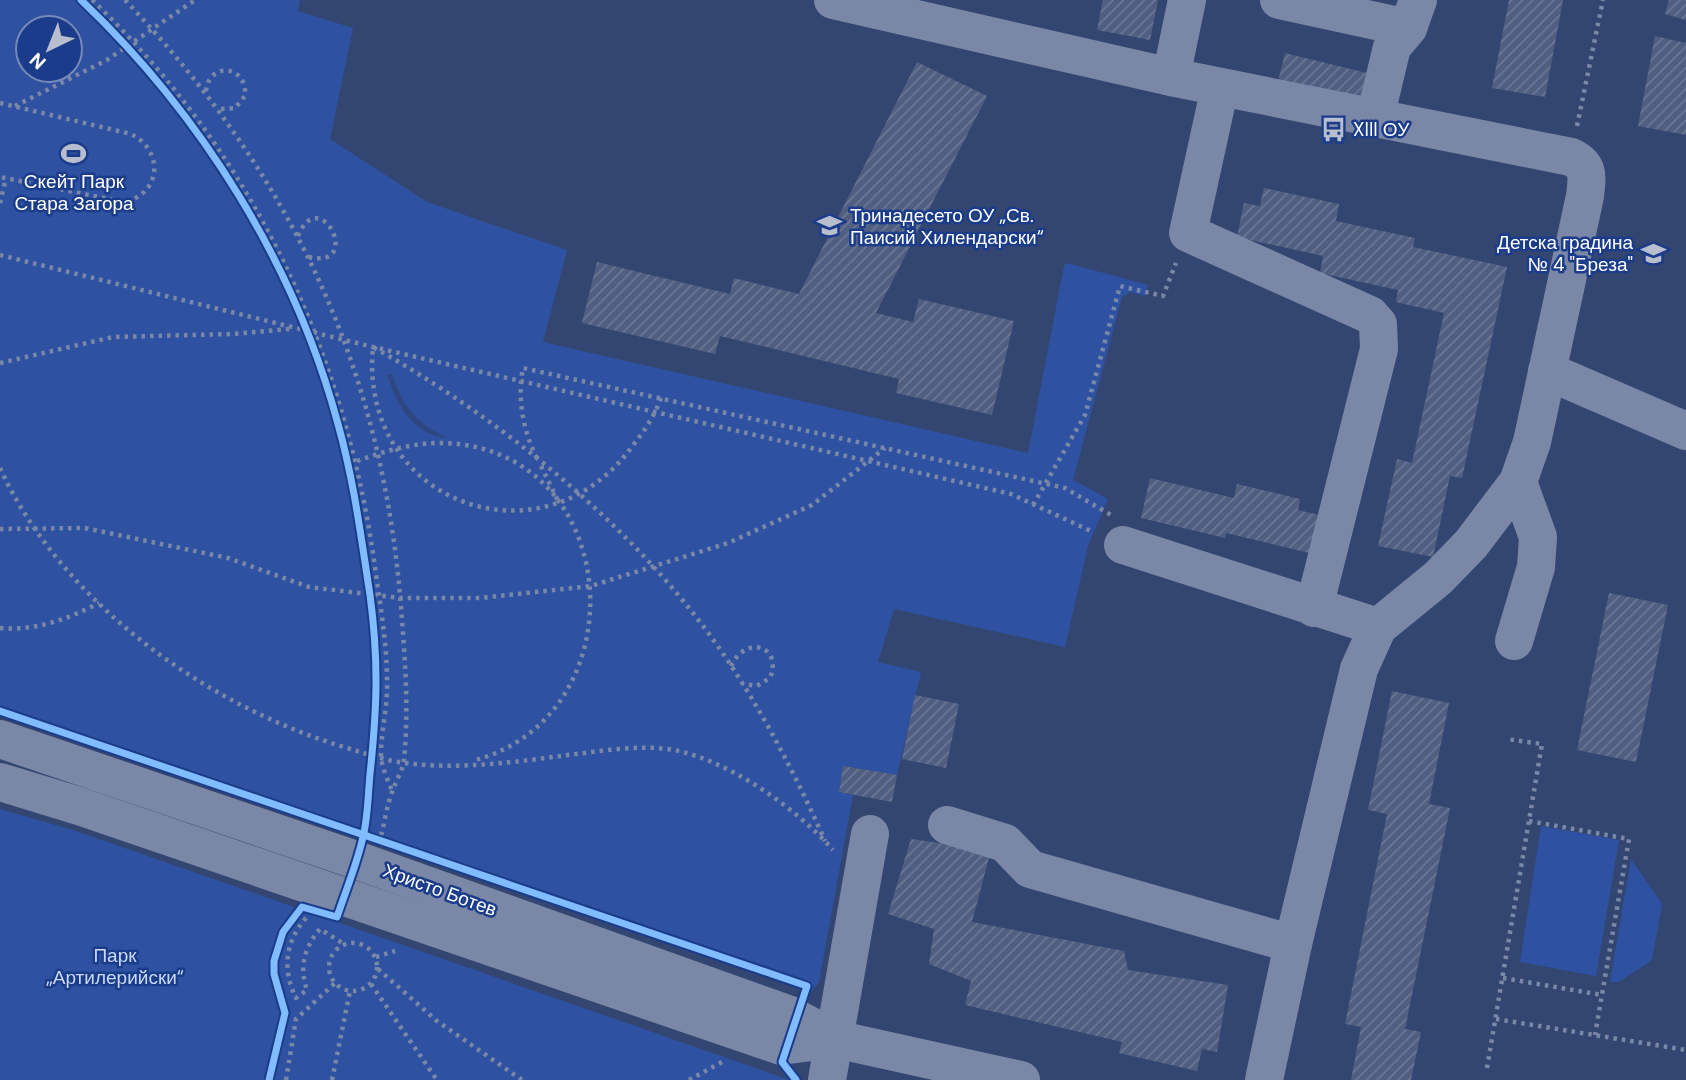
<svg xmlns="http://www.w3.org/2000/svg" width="1686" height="1080" font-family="'DM Sans',sans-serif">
  <defs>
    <pattern id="building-hatch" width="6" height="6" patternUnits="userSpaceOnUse" patternTransform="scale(1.75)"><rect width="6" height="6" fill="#505f81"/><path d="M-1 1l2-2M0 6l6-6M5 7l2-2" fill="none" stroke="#6a7794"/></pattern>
  </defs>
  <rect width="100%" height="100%" fill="#334671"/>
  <g fill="#2e52a1" fill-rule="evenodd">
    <path d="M0,0H300L298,11L353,28L330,139L427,202L567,250L543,342L1028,453L1064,266L1067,263L1148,285L1145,296L1130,292L1122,297L1073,480L1108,499L1088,546L1065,647L894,609L878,662L921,672L897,775L843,766L839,792L853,795L819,982L811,992L0,713ZM28,28H70V70H28Z"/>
    <path d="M0,809L76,831L790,1080H0Z"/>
    <path d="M1541,826L1619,840L1596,976L1520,962Z"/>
    <path d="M1631,859L1662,904L1652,960L1619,982H1610Z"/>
  </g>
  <path fill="#2e4780" d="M387,374L392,375C403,406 418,426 449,438C413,436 397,405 387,374Z"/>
  <g fill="url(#building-hatch)">
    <path d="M1103,0H1158L1150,40L1097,30Z"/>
    <path d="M1509,0H1563L1545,97L1492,88Z"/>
    <path d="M1669,0H1686V20L1665,14Z"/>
    <path d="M1655,36L1686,43V135L1638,126Z"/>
    <path d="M1285,53L1375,75L1367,111L1276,89Z"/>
    <path d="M917,62L987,96L876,313L913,322L919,299L1014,321L992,415L896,393L899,379L720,336L715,354L582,323L597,262L730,294L734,278L799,294Z"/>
    <path d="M1264,188L1339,204L1336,221L1415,238L1413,247L1507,267L1462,478L1450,476L1433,557L1378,546L1397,459L1412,463L1444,313L1396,302L1398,290L1320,273L1323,256L1237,237L1244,203L1260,206Z"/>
    <path d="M1150,478L1234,498L1237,484L1300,499L1298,510L1319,515L1309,553L1226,533L1225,538L1141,518Z"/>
    <path d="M1609,593L1668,605L1636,762L1577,750Z"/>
    <path d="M1392,691L1449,703L1429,804L1450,808L1405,1029L1421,1032L1411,1080H1351L1361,1027L1345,1024L1387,814L1368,810Z"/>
    <path d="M915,695L959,704L946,768L902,759Z"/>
    <path d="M843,766L897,775L892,802L839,792Z"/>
    <path d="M911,839L991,850L972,922L1124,951L1128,970L1228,985L1217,1052L1202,1049L1197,1071L1119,1053L1122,1042L965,1005L971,981L929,964L934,929L888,914Z"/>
  </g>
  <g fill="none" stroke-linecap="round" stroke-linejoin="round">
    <g stroke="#7a87a6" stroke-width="4.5" stroke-dasharray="3.5 5" stroke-linecap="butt">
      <path d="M92,0C256,156 349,359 377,582C382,615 387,648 387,682C388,706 381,731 381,755C381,766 388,780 392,791"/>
      <path d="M125,0C291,175 382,366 401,607C405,657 409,710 404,760C403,770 396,780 393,790C387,804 385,821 381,836"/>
      <path d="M206,91C209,61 248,65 245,96L235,108L221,109"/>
      <path d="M0,103L131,134C164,150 162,194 124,202L0,177"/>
      <path d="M15,106L107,60L195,0"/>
      <path d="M1577,126L1603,0"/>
      <path d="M0,203L6,178"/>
      <path d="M298,236C320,182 364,270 309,257"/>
      <path d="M0,255L373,347L1011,494L1093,532"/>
      <path d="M0,363L113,337L232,334L290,329"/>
      <path d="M661,398C655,415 645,430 634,444C544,571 358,504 373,347C508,423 647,537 732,667C768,722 798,780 825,841"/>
      <path d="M537,458C523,432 517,397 523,368L1065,488L1111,515"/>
      <path d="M357,461C385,451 415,442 445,443C626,450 641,718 472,761"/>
      <path d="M541,466L559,503"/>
      <path d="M0,468C63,605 212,710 354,750C370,755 388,761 405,763C458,770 516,762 568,755C602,751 640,744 674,750C730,761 796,808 833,850"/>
      <path d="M1033,505L1085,415L1120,286L1163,296L1176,263"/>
      <path d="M0,529L85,528L228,558L309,587L401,598H480L591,586L728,543L812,505L885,448"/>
      <path d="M0,628C36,631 68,619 99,603"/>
      <path d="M731,666C746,634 783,646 770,678L757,686L743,684"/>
      <path d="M1529,821L1629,839L1595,1035"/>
      <path d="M306,918C285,942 282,970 296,998L307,990C299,967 304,948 320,929L344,944"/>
      <circle cx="353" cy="967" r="24"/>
      <path d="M376,957L395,951"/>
      <path d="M378,969L437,1021L522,1080"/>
      <path d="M1503,978L1602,995"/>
      <path d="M371,984L437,1080"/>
      <path d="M1496,1019L1686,1050"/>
      <path d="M1487,1068L1542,744L1506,739"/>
      <path d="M286,1080L296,1019L335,983"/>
      <path d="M332,1080L350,991"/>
      <path d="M689,1080L722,1062"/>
    </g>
    <g stroke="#7a87a6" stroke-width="38">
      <path d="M833,0L1171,77L1571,157C1590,166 1587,177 1585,196L1532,442L1518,482L1471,544L1438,578L1378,627L1359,669L1293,944L1264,1080"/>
      <path d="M1279,0L1408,28"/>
      <path d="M1171,77L1187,0"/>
      <path d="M1220,87L1188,233L1370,315L1378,324L1379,349L1314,608"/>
      <path d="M1375,118L1392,47L1408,28L1418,0"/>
      <path d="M1547,371L1686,431"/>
      <path d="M1123,545L1378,627"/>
      <path d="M1514,641L1536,567L1538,537L1518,482"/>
      <path d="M0,739L356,860L790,1015L835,1039L1021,1080"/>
      <path d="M0,782L79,806L781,1046L835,1039"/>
      <path d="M947,825L1005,843L1030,869L1293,944"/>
      <path d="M827,1080L870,834"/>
    </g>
    <defs>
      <g id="cycleway">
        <path d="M81,0C201,114 295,264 338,424C354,481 361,537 370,595C379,662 377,708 370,774C368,795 368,817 363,837C357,864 346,890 337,917L302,907L283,932L274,961V974L285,1013L269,1080"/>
        <path d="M0,711L807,986L782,1062L796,1080"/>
      </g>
    </defs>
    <use href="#cycleway" stroke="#1a3c8a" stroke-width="11"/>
    <use href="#cycleway" stroke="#80bcff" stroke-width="7"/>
  </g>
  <defs>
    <symbol id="bus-bare" viewBox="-9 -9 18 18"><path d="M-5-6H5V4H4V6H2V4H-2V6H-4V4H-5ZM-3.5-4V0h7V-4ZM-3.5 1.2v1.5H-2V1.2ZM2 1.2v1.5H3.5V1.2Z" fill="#b8becd" stroke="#1a3c8a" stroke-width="2.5" paint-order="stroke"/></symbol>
    <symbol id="stadium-bare" viewBox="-9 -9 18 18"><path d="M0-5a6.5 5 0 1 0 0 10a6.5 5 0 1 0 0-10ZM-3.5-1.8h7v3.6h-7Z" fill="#b8becd" stroke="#1a3c8a" stroke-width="2.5" paint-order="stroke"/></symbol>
    <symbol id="school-bare" viewBox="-9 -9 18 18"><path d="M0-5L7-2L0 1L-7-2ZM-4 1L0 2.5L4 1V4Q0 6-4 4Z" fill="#b8becd" stroke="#1a3c8a" stroke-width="2.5" paint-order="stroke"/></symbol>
  </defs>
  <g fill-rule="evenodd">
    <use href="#bus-bare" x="1316" y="112" width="35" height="35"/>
    <use href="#stadium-bare" x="56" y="136" width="35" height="35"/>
    <use href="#school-bare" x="812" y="208" width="35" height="35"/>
    <use href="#school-bare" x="1636" y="236" width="35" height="35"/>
  </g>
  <g text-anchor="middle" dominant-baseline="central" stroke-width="5" stroke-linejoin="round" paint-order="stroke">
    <g font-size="19" fill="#fff" stroke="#1a3c8a" text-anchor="start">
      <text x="1353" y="129">XIII ОУ</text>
      <text x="74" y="181" text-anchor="middle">Скейт Парк<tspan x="74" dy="22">Стара Загора</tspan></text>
      <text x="850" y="215">Тринадесето ОУ „Св.<tspan x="850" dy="22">Паисий Хилендарски“</tspan></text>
      <text x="1633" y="242" text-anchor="end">Детска градина<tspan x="1633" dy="22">№ 4 "Бреза"</tspan></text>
    </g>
    <g font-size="19" fill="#fff" stroke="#1a3c8a">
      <text transform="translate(440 890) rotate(20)">Христо Ботев</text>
    </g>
    <g font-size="19" fill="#cad9f9" stroke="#1a3c8a">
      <text x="115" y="955">Парк<tspan x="115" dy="22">„Артилерийски“</tspan></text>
    </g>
  </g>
  <g transform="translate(49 49) rotate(223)"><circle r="33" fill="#1a3c8a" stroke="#768ab9" stroke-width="2"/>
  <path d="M0-5L12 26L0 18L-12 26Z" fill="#b8becd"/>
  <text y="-10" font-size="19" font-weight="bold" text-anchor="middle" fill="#ffffff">N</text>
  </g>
</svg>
